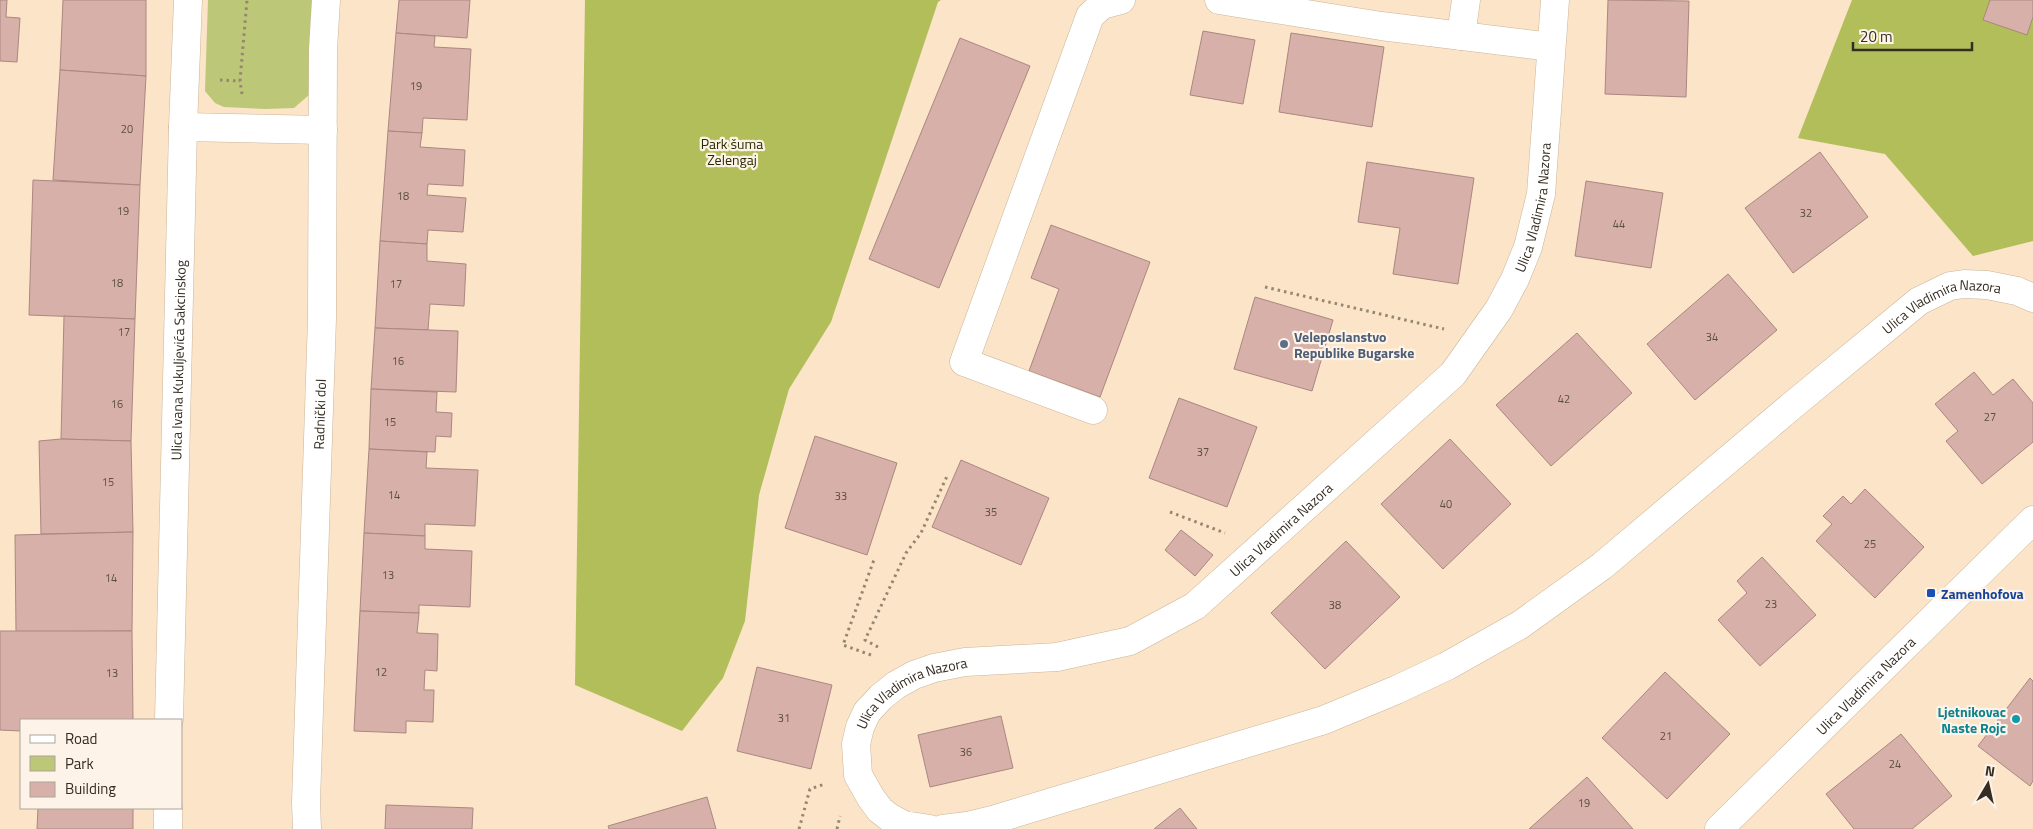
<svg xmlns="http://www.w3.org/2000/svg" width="2033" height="829" font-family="'Titillium Web',sans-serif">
  <rect width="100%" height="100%" fill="#fbe4c7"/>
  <path fill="#bcc777" d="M208,0H314L310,94L294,108L265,109L224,107L215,103L205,91Z"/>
  <g fill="#b2be59">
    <path d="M585,0H941L938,2L831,322L789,389L759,495L745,621L723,678L682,731L575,685Z"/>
    <path d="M1852,0H2033V241L1973,256L1885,154L1798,138Z"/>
  </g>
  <g fill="#d6b0a9" stroke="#aa8780">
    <path d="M0,0H7L6,17L20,18L17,62L0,61Z"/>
    <path d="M63,0H146V76L60,70Z"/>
    <path d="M399,0H470L467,38L396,33Z"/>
    <path d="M1608,0L1689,1L1686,97L1605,94Z"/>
    <path d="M1990,0H2033V17L2027,35L1983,20Z"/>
    <path d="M1203,31L1255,40L1243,104L1190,95Z"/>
    <path d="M396,33L435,36L434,47L471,49L467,120L423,118L422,133L388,131Z"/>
    <path d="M1291,33L1384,47L1372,127L1279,112Z"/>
    <path d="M960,38L1030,66L939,288L869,259Z"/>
    <path d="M60,70L146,76L140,185L53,180Z"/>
    <path d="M388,131L422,133L420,147L465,150L463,186L428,184L427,195L466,198L463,232L428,230L427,244L380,241Z"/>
    <path d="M1820,152L1868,217L1793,273L1745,208Z"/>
    <path d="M1367,162L1474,178L1458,284L1393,274L1400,228L1358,222Z"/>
    <path d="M33,180L140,185L135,319L29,315Z"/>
    <path d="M1586,181L1663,193L1651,268L1575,256Z"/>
    <path d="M1051,225L1150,262L1100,397L1029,371L1059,289L1031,278Z"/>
    <path d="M380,241L427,244V261L466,264L464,306L430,304L428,330L375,328Z"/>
    <path d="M1728,274L1777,330L1695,400L1647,344Z"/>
    <path d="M1255,297L1333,320L1312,391L1234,369Z"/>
    <path d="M64,316L135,319L131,441L61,439Z"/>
    <path d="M375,328L458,331L456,392L371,389Z"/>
    <path d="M1577,333L1632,393L1551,466L1496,405Z"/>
    <path d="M1974,372L1993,395L2013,379L2033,403V442L1982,484L1946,441L1958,431L1935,404Z"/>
    <path d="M371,389L437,392L436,412L452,413L451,437L436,436L435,452L369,449Z"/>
    <path d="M1179,398L1257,427L1227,507L1149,478Z"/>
    <path d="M815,436L897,463L867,555L785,528Z"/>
    <path d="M61,439L131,441L133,532L41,534L39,441Z"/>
    <path d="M1450,439L1511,504L1443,569L1381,504Z"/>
    <path d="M369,449L427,452L426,468L478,470L475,526L425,524V536L364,533Z"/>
    <path d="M961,460L1049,498L1021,565L932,527Z"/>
    <path d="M1865,489L1924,547L1875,598L1816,541L1832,524L1823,516L1843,496L1851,504Z"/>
    <path d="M1181,530L1213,555L1195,576L1165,550Z"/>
    <path d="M133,532L132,631L16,632L15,535Z"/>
    <path d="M364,533L425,536V549L472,551L470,607L419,605V613L360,611Z"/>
    <path d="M1346,541L1400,597L1325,669L1271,613Z"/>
    <path d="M1762,557L1816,615L1760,666L1718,620L1747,593L1737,581Z"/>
    <path d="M360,611L419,613L417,633L438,634L437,671L425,670L424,690H434L433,722L406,721V733L354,731Z"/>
    <path d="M0,631H132L133,720H21V731L0,730Z"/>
    <path d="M757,667L832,685L811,769L737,751Z"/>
    <path d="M1665,672L1730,734L1667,799L1602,738Z"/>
    <path d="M2030,678L2033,681V781L2030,786L1978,746Z"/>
    <path d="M1001,716L1013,768L930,787L918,735Z"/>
    <path d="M1901,734L1952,796L1912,829H1854L1826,794Z"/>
    <path d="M1587,777L1633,829H1529Z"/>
    <path d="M707,797L716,829H609L608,826Z"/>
    <path d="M386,805L473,808L472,829H385Z"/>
    <path d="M38,808H133V829H37Z"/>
    <path d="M1180,808L1197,829H1154Z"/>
  </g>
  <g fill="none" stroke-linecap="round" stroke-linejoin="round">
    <defs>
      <g id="minor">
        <path d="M1219,0L1381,26L1551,47"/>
        <path d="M1461,36L1466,0"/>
        <path d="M183,127L323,130"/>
        <path d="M1093,410L964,362L1090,16L1102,5L1121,0"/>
        <path id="s1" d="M169,720L183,127L188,0"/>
        <path d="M168,829V808"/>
        <path id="s2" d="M307,829L306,802L322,318L323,50L326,0"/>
        <path id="s3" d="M930,829L904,825L889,817L880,810L871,798L858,775L856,744L860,727L867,712L881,697L896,685L914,675L934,668L965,662L1057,657L1130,641L1195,606L1453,374L1499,309L1515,279L1528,247L1541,194L1555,0"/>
        <path id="s4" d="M943,829L967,826L996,819L1324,720L1396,690L1447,666L1520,625L1602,566L1794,404L1919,301L1950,286L1964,284L1987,285L2017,291L2033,298"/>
        <path id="s5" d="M1719,829L2033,520"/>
      </g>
    </defs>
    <use href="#minor" stroke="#cbb599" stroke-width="29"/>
    <g stroke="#958672" stroke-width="3" stroke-dasharray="2.5 4" stroke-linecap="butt">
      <path d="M220,80L240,81"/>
      <path d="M242,94L240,81L247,0"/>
      <path d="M1265,287L1444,329"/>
      <path d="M1170,512L1225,533"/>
      <path d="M878,647L865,640L906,553L921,533L948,474"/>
      <path d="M871,655L843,645L875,557"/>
      <path d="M799,829L810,789L825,784"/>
      <path d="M837,829L840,816"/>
    </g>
    <use href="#minor" stroke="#fff" stroke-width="28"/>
  </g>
  <circle fill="#5c6f8a" stroke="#fdf3e8" stroke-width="2" cx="1284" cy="344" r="5"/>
  <rect fill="#1a4fb4" stroke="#fdf3e8" stroke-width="2" x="1926" y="588" width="10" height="10" rx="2.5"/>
  <circle fill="#0f9aa8" stroke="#fdf3e8" stroke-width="2" cx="2016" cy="719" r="5"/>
  <g text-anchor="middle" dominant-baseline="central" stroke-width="4.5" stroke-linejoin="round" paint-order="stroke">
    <g font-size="11" fill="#5d4e44">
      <text x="416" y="86">19</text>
      <text x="127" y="129">20</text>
      <text x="403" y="196">18</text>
      <text x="123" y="211">19</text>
      <text x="1806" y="213">32</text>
      <text x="1619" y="224">44</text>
      <text x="117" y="283">18</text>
      <text x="396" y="284">17</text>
      <text x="124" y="332">17</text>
      <text x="1712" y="337">34</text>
      <text x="398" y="361">16</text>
      <text x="1564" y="399">42</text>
      <text x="117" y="404">16</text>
      <text x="1990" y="417">27</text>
      <text x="390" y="422">15</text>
      <text x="1203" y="452">37</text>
      <text x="108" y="482">15</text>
      <text x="394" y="495">14</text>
      <text x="841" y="496">33</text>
      <text x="1446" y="504">40</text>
      <text x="991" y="512">35</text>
      <text x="1870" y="544">25</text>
      <text x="388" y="575">13</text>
      <text x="111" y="578">14</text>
      <text x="1771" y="604">23</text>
      <text x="1335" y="605">38</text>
      <text x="381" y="672">12</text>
      <text x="112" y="673">13</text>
      <text x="784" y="718">31</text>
      <text x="1666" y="736">21</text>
      <text x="966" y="752">36</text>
      <text x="1895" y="764">24</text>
      <text x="1584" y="803">19</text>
    </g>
    <g font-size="14" fill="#282d01" stroke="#fdf3e8">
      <text x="732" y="143">Park šuma<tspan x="732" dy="16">Zelengaj</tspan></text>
    </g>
    <g font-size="14" fill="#352d22" stroke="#fdf3e8">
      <text stroke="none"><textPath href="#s3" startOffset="1050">Ulica Vladimira Nazora</textPath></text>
      <text stroke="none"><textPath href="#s4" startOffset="1149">Ulica Vladimira Nazora</textPath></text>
      <text stroke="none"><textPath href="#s1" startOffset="360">Ulica Ivana Kukuljevića Sakcinskog</textPath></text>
      <text stroke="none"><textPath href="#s2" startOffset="415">Radnički dol</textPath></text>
      <text stroke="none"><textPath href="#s3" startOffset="630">Ulica Vladimira Nazora</textPath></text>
      <text stroke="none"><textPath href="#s5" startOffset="205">Ulica Vladimira Nazora</textPath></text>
      <text stroke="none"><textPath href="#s3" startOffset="210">Ulica Vladimira Nazora</textPath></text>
    </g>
    <g font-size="14" font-weight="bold" fill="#4e5e75" stroke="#fdf3e8" text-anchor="start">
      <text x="1294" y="336">Veleposlanstvo<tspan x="1294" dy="16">Republike Bugarske</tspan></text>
    </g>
    <g font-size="14" font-weight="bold" fill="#164399" stroke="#fdf3e8" text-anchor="start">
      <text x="1941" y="593">Zamenhofova</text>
    </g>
    <g font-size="14" font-weight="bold" fill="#0d838f" stroke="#fdf3e8" text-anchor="end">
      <text x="2006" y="711">Ljetnikovac<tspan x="2006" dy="16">Naste Rojc</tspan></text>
    </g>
  </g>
  <rect x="20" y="719" width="162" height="90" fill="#fdf3e8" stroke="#ada499"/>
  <rect x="30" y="735" width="25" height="8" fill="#ffffff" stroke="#ada499"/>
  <text x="65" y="744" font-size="15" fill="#352d22">Road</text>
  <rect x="30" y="756" width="25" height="15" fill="#bcc777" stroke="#ada499"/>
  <text x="65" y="769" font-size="15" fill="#352d22">Park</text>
  <rect x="30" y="782" width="25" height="15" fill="#d6b0a9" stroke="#ada499"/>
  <text x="65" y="794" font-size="15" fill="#352d22">Building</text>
  <g transform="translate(1988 784) rotate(9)" stroke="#fdf3e8" stroke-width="4" paint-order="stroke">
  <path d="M0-4L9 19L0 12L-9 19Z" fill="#352d22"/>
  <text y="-8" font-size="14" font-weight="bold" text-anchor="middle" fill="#352d22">N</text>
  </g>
  <path d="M1853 42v8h119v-8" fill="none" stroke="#352d22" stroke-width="2.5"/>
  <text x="1860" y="42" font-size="15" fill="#352d22" stroke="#fdf3e8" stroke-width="4" paint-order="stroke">20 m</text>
</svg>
